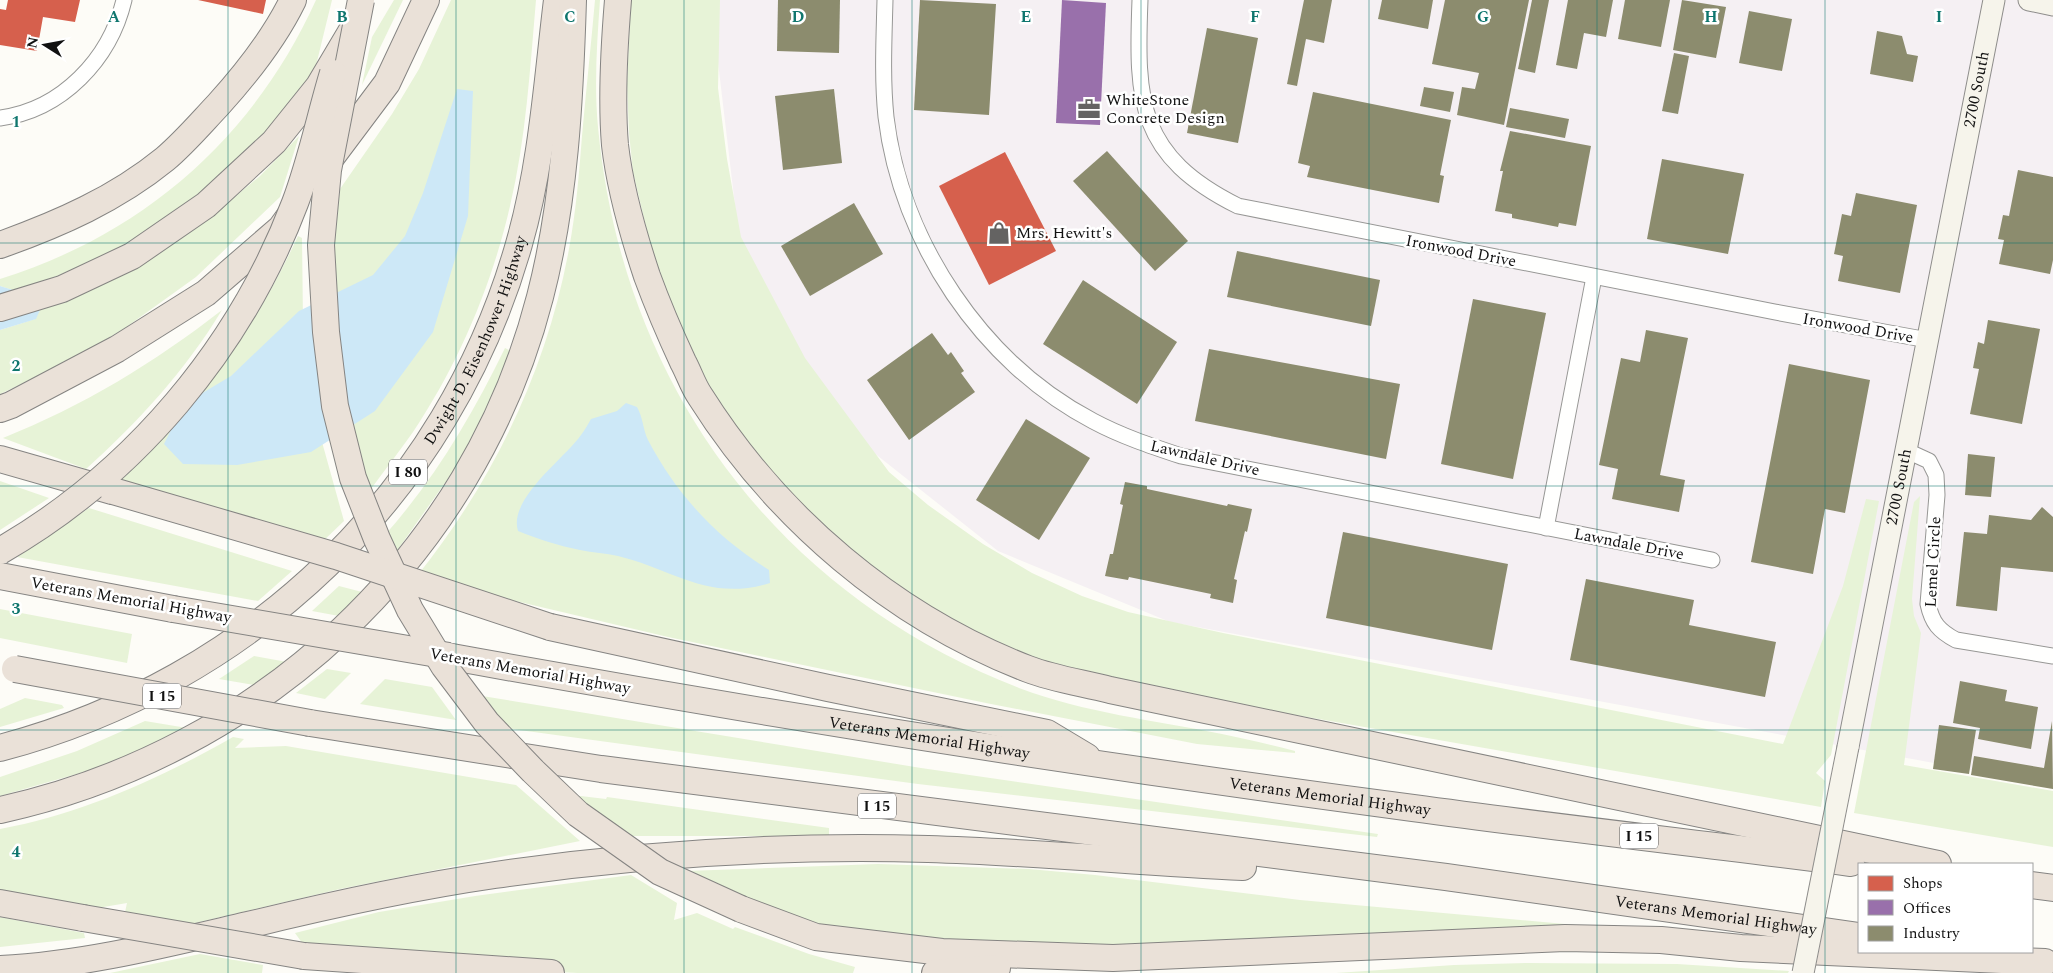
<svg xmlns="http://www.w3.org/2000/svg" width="2053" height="973" font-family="Spectral,serif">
  <rect width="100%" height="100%" fill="#fdfcf7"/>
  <path fill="#f5f0f3" d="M715,0H2053V785L1170,622L998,551L816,407L739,239L715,37Z"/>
  <g fill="#e7f3d7">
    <path d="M316,0H332L311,86L222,179L149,232L110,254L18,292L0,286V279C144,234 254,137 316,0Z"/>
    <path d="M394,0H403L362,85L372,37Z"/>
    <path d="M451,0H536C530,69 526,139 510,206C492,285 458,365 413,432C399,452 383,472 368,493L344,399L333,256L340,189L392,114L419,69Z"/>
    <path d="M595,0H600C597,42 594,85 598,127C622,385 777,594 1019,688C1085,713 1154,720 1222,734C1247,739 1271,745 1295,751V753L1197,744L986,703L668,637L494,596L417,576C494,480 547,369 569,249C576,212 579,174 582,136C586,91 591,45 595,0Z"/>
    <path d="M631,0H720L718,88L727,159L741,237L805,358L889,472L928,505L983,544L1032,573L1082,596L1128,612L1223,633L1783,744L1843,586L1866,499L1879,501L1831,755L1816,773L1825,781L1821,807L1130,686L1026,656L914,602L826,534L749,449L705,380L679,328L651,248L633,172L629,133L627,84Z"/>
    <path d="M299,136L280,197L196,277L125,328L72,360L0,394V330L35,319L40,310L79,292L207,220L260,176Z"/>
    <path d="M298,236L302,238L303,320L322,442L344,521L318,546L121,480C196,411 255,329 298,236Z"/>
    <path d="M222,310C185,371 139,421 86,469L3,438C83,406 154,363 222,310Z"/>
    <path d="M505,348L511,351L498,385L462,459L396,552L384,536C434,480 472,416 505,348Z"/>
    <path d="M0,481L49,498L0,530Z"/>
    <path d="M1920,496L1912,599L1914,616L1921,633L1904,765L2053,791V847L1854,813L1914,502Z"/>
    <path d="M89,508L292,571L258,601L17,557Z"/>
    <path d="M339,586L362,592L339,616L312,611Z"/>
    <path d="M0,609L132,634L127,663L0,638Z"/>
    <path d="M254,656L287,662L254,685L219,679Z"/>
    <path d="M327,669L351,673L325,699L296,693Z"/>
    <path d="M385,679L432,687L456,720L360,704Z"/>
    <path d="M476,695L921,768L1378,834L1377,837L918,784L504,728Z"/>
    <path d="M25,698L62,705L64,708L0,727V709Z"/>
    <path d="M145,721L187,728L101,767L0,796V777L77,751Z"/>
    <path d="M233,737L244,739L235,748L286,746L516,785L580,841L340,889L178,927L124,917L127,903L86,910L0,894V829C82,814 161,778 233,737Z"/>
    <path d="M572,795L606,799L607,797L829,828V836H627Z"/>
    <path d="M878,864L1029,869L1095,875L1300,900L1576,925L987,951L837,931L767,908L686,871Z"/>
    <path d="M631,875L677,903L674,920L697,913L733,929L735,927L809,954L855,967L853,973H578L534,971L305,947L295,933L379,912L475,896Z"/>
    <path d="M0,917L84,933L85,938L0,947Z"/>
    <path d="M200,954L263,965L262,973H110Z"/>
    <path d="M1527,963L1677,964L1789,971L1788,973H1336L1454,965Z"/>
  </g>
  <g fill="#cde8f7">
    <path d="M457,89L473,91L468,216L433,332L375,411L311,452L237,465L183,464L164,444L184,404L231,376L299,311L373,275L405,236L423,193Z"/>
    <path d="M0,286L13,290L40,310L36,319L0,330Z"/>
    <path d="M626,403L637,407C643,417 643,430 648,440C677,495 716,537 769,570L770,583C708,602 675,570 618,556C606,553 593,553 580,550C559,546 538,539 518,531C508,499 564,459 581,435C585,430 588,424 591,419L617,411Z"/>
  </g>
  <g fill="#d6604d">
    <path d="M8,0H80L75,22L43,17L37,51L0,45V9L6,10Z"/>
    <path d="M198,0H266L263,14Z"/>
    <path d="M1005,152L1056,251L989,285L939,186Z"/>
  </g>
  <path fill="#9970ab" d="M1062,0L1106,3L1100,125L1056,123Z"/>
  <g fill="#8c8c6e">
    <path d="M778,0H840L839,53L777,51Z"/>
    <path d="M920,0L996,4L989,115L914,110Z"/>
    <path d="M1304,0H1332L1324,43L1306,39L1297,86L1287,84Z"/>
    <path d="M1382,0H1433L1428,29L1378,19Z"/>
    <path d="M1445,0H1529L1504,125L1457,115L1462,87L1475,89L1479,73L1432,64Z"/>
    <path d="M1532,0H1549L1535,73L1518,69Z"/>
    <path d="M1568,0H1613L1606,37L1584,33L1577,69L1556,65Z"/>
    <path d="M1625,0H1670L1661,47L1618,39Z"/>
    <path d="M1682,0L1726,7L1716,58L1673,50Z"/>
    <path d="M1749,11L1792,19L1782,71L1739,63Z"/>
    <path d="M1207,28L1258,38L1238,143L1187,133Z"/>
    <path d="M1877,31L1902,36L1907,54L1918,56L1913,82L1870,74Z"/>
    <path d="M1674,53L1689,56L1678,114L1662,111Z"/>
    <path d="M1424,87L1454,92L1450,112L1420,106Z"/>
    <path d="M834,89L842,163L783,170L775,96Z"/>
    <path d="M1313,92L1451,120L1440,175L1444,176L1439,203L1307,177L1310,166L1298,163Z"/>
    <path d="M1510,108L1569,119L1565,138L1506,127Z"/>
    <path d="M1510,131L1591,146L1576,226L1559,223L1558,227L1512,218V214L1495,211L1503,171H1500Z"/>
    <path d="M1107,151L1188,241L1155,271L1073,181Z"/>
    <path d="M1662,159L1744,174L1728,254L1647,239Z"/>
    <path d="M2018,170L2053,177V260L2050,274L1999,264L2004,240L1998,239L2003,215L2009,216Z"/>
    <path d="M1856,193L1917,205L1900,293L1838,281L1843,256L1834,254L1842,214L1851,216Z"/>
    <path d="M854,203L883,254L810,296L781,246Z"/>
    <path d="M1237,251L1380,280L1371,326L1227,297Z"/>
    <path d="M1083,280L1177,342L1137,404L1043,344Z"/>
    <path d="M1473,299L1546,313L1513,479L1441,464Z"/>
    <path d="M1988,320L2040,329L2022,424L1970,414L1979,369L1973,368L1978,342L1984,344Z"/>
    <path d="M1646,330L1688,338L1660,475L1685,480L1679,512L1612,499L1618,469L1599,465L1621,358L1640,362Z"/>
    <path d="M932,333L948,355L951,352L964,371L961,373L975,392L909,440L867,380Z"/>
    <path d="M1209,349L1400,384L1386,459L1195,421Z"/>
    <path d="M1789,364L1870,380L1845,513L1825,509L1813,574L1751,562Z"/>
    <path d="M1026,419L1090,458L1039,540L976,500Z"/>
    <path d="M1968,454L1995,457L1991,497L1965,495Z"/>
    <path d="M1125,482L1147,486V489L1227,506L1228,504L1252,509L1247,532L1245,531L1234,579L1237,580L1233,603L1210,598L1211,594L1129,577L1128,580L1105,576L1110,554H1113L1123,505L1120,504Z"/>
    <path d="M2042,507L2053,517V572L2001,567L1997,611L1956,606L1964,532L1987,534L1989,515L2031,520Z"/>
    <path d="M1343,532L1508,564L1492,650L1326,618Z"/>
    <path d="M1586,579L1694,600L1689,625L1776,642L1765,697L1570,660Z"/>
    <path d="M1960,681L2007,690L2005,701L2038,707L2031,749L1978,739L1980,728L1953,723Z"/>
    <path d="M2052,721L2053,789L1971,775L1974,756L2044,768Z"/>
    <path d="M1939,725L1976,730L1969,774L1933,769Z"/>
  </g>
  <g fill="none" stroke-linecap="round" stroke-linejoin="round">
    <defs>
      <g id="street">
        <path d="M885,0C884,39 882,78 886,117C901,242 982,363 1093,421C1121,436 1151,446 1181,456L1712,560"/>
        <path d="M1140,0C1136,102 1138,156 1238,206L1775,312L1928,340"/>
        <path d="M0,118C62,110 110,59 124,0"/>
        <path d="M1905,450L1929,461L1936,475L1937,495L1928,604C1932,623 1939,631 1956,640L2053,656"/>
        <path d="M1546,528L1594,277"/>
      </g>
      <g id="secondary">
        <path d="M2029,0L2053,5"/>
        <path id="s1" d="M1848,747L1994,0"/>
      </g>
      <g id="highway">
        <path d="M618,0C614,48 611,97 615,145C620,189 633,234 647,276C658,306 670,334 683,362C689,373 693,386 700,396C777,518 893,617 1028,669C1054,679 1083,683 1110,690L1938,864"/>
        <path d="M327,163L387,83L426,0"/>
        <path d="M0,245C59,224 116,199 165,159C184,143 201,123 218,105C247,73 274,39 293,0"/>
        <path d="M0,308L62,289L132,256L206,205L274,142L319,86L354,27"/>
        <path d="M0,409L11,405L117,349L206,293L281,228L289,217"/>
        <path d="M0,459L112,491"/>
        <path d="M0,576L173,609"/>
        <path d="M550,627L828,688L1047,733L1087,757"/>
        <path id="s2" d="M452,657C771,715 1092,766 1413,808C1559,828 1705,844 1851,863"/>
        <path id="s3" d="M310,723L601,769L1446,877L1859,936"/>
        <path id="s4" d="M0,748C250,682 448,494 519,244C542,164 547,82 557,0"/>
        <path d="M0,810C260,753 473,557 540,297C565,201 570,99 573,0"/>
        <path d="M2032,885L2053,888"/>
        <path d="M0,903L83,918"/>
        <path d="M741,909L816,937L942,952L1113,958L1565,938L1661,940L1741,948L2045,962"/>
        <path d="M304,956L551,973"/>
        <path d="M0,969C84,965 166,944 248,925C330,905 412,887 495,875C638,854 783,845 928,849C1033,852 1138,862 1243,867"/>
        <path d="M935,973L997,968"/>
      </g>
    </defs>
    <use href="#street" stroke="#979795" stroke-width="17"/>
    <use href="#secondary" stroke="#8e8d8b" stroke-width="23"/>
    <use href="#highway" stroke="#858482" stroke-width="28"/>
    <use href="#street" stroke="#fffffe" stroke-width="15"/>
    <use href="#secondary" stroke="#f6f4eb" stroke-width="21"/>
    <use href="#highway" stroke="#eae1d8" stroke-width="26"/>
    <defs>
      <path id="secondary-bridge" d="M1803,973L1848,747"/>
      <g id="highway-bridge">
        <path d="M361,0L328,170L321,245L326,332L335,406L353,478L377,539L410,610L444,666L487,723L533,771L578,814L660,872L741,909"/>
        <path d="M113,491L336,556L550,627"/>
        <path d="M0,551C134,474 240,348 295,203C311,161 320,116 333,73"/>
        <path d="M173,609L449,656"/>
        <path d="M15,669L310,723"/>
        <path d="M83,918L304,956"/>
      </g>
    </defs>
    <use href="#secondary-bridge" stroke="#8e8d8b" stroke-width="23" stroke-linecap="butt"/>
    <use href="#highway-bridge" stroke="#858482" stroke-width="28" stroke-linecap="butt"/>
    <use href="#secondary-bridge" stroke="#f6f4eb" stroke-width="21"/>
    <use href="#highway-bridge" stroke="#eae1d8" stroke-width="26"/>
  </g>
  <path fill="none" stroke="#0f766e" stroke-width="1" stroke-opacity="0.55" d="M228,0V973M456,0V973M684,0V973M912,0V973M1141,0V973M1369,0V973M1597,0V973M1825,0V973M0,243H2053M0,486H2053M0,730H2053"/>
  <defs>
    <symbol id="office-bare" viewBox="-9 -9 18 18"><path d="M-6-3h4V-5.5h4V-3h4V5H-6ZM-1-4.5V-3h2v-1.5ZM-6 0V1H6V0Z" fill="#646362" stroke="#fff" stroke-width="2.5" paint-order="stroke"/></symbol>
    <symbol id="shop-bare" viewBox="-9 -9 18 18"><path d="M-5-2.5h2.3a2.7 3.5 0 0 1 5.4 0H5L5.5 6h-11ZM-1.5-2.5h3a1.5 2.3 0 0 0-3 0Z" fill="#646362" stroke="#fff" stroke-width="2.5" paint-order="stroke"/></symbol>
  </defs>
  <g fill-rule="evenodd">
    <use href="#office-bare" x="1073" y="93" width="32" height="32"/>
    <use href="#shop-bare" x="983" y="217" width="32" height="32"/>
  </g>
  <g text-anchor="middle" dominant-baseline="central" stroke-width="5" stroke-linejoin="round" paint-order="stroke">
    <g fill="#fff" stroke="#585858" stroke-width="1">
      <rect x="389" y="459.5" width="38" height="25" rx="4"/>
      <rect x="143" y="683.5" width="38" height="25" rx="4"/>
      <rect x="858" y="793.5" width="38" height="25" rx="4"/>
      <rect x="1620" y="823.5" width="38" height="25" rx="4"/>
    </g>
    <g font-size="15" font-weight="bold" fill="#111">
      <text x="408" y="472">I 80</text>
      <text x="162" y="696">I 15</text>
      <text x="877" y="806">I 15</text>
      <text x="1639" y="836">I 15</text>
    </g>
    <g font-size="16" fill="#111" stroke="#fff">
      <text stroke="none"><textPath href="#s1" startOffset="670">2700 South</textPath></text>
      <text transform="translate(1461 251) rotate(11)">Ironwood Drive</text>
      <text transform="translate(1858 328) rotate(10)">Ironwood Drive</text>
      <text stroke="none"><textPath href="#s4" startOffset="651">Dwight D. Eisenhower Highway</textPath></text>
      <text transform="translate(1205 458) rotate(13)">Lawndale Drive</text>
      <text stroke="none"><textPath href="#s1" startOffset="265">2700 South</textPath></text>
      <text transform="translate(1629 544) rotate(11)">Lawndale Drive</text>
      <text transform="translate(1933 562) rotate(-87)">Lemel Circle</text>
      <text transform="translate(131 600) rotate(10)">Veterans Memorial Highway</text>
      <text transform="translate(530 671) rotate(10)">Veterans Memorial Highway</text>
      <text stroke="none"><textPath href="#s2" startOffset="484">Veterans Memorial Highway</textPath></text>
      <text stroke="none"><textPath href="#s2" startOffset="889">Veterans Memorial Highway</textPath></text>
      <text stroke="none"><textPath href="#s3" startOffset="1419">Veterans Memorial Highway</textPath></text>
    </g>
    <g font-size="16" fill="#111" stroke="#fff" text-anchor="start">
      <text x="1106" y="100">WhiteStone<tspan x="1106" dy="18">Concrete Design</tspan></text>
      <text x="1016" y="233">Mrs. Hewitt's</text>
    </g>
  </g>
  <g font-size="16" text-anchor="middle" font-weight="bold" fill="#0f766e" stroke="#fff" stroke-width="5" stroke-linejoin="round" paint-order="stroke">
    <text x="114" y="22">A</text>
    <text x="342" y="22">B</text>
    <text x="570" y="22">C</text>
    <text x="798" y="22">D</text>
    <text x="1026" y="22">E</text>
    <text x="1255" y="22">F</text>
    <text x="1483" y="22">G</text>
    <text x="1711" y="22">H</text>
    <text x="1939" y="22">I</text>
    <text x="16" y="127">1</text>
    <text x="16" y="371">2</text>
    <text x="16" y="614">3</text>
    <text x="16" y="857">4</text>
  </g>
  <rect x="1858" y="863" width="175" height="90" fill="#ffffff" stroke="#a0a0a0"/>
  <rect x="1868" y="876" width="25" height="15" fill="#d6604d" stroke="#a0a0a0"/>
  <text x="1903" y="888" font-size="15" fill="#111111">Shops</text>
  <rect x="1868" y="900" width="25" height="15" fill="#9970ab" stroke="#a0a0a0"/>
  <text x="1903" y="913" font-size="15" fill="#111111">Offices</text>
  <rect x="1868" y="926" width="25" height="15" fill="#8c8c6e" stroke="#a0a0a0"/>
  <text x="1903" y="938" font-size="15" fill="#111111">Industry</text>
  <g transform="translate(45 45) rotate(281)" stroke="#ffffff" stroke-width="4" paint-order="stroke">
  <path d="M0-4L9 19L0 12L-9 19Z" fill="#111111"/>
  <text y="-8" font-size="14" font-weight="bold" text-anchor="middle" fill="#111111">N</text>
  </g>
</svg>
